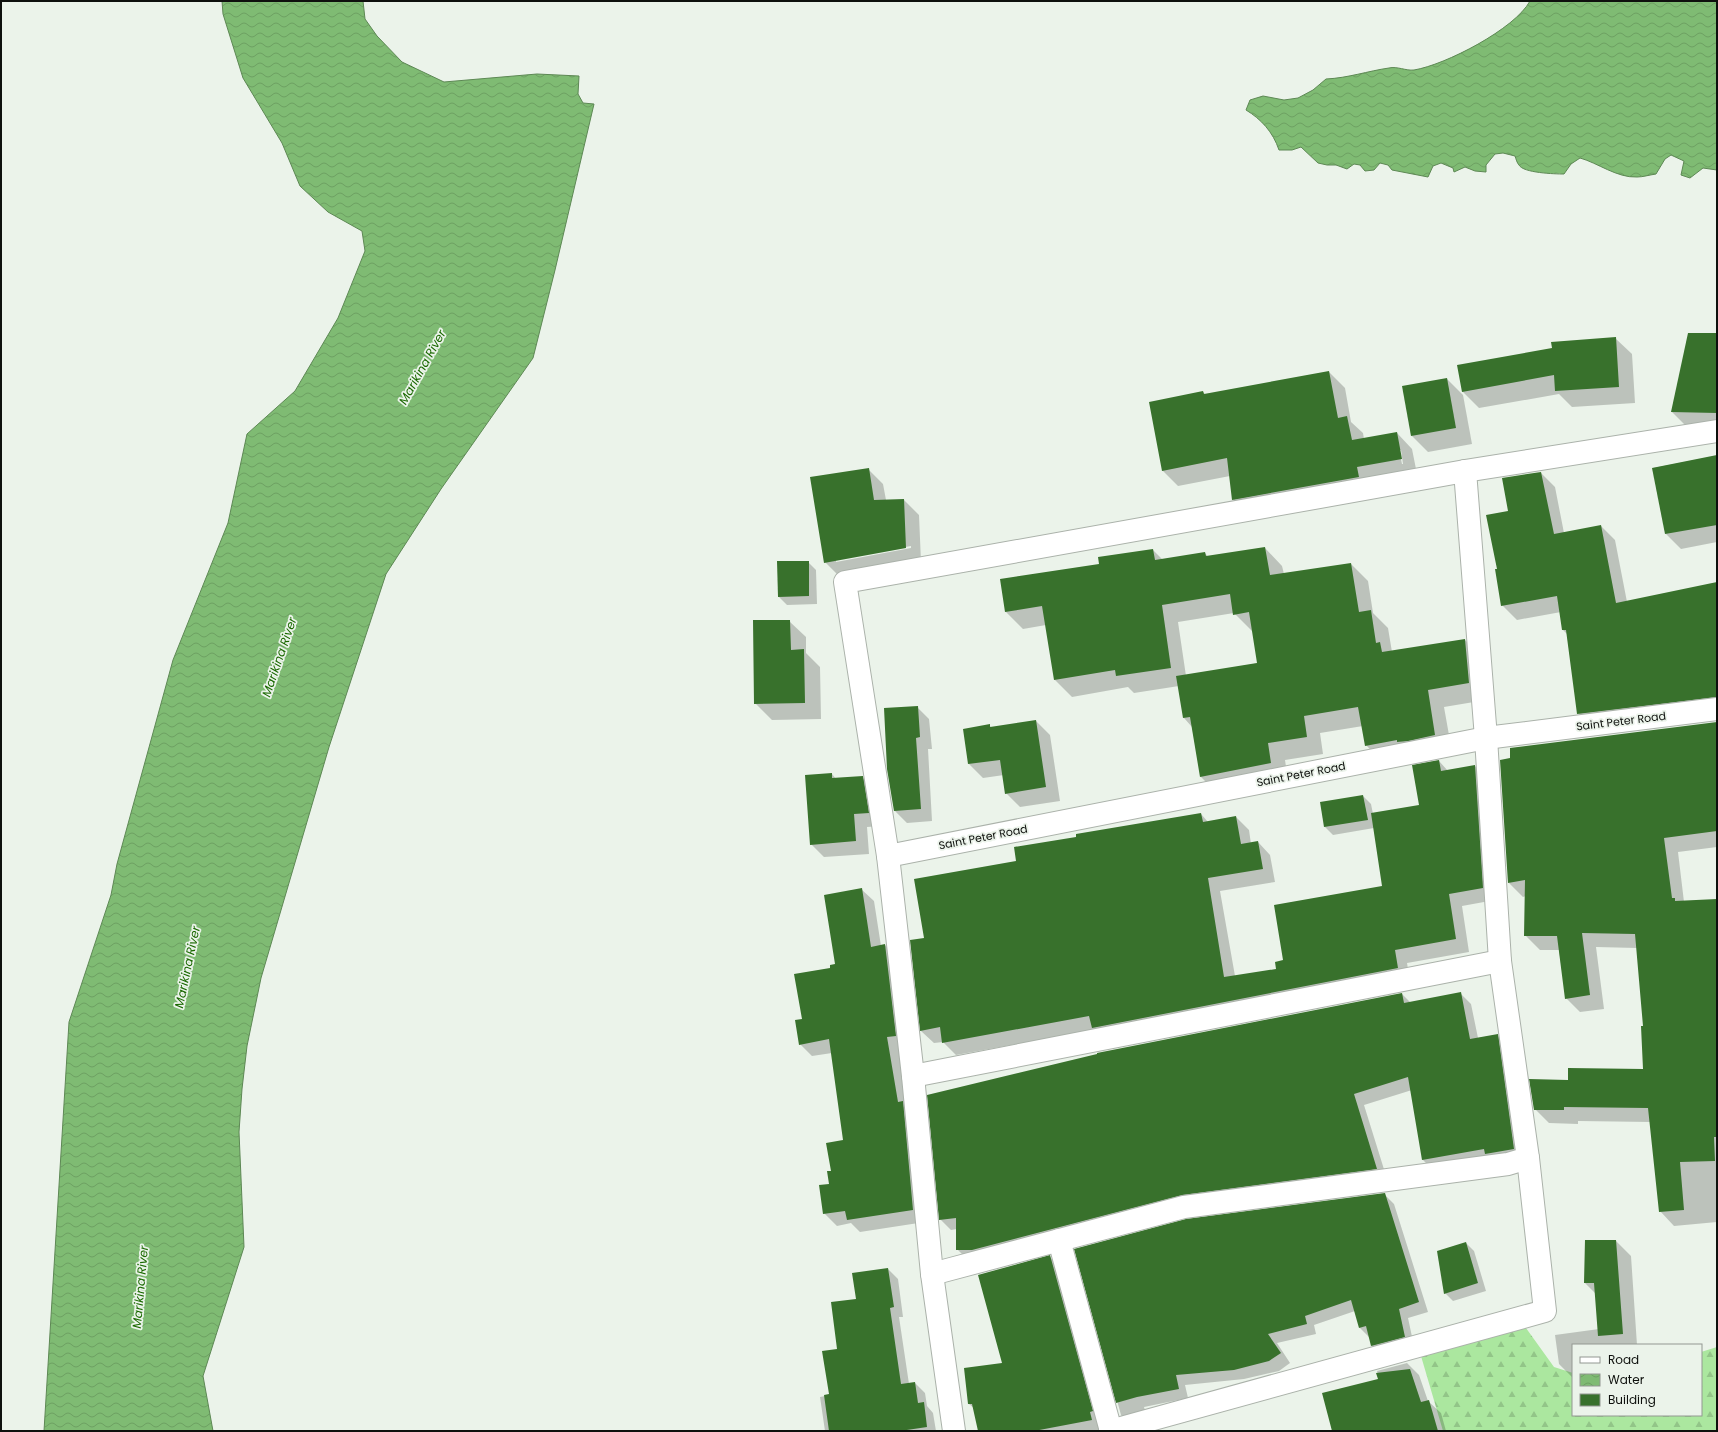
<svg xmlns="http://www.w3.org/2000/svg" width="1718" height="1432" font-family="Poppins,sans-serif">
  <defs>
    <pattern id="forest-firs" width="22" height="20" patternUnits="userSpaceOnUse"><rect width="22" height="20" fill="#abe79f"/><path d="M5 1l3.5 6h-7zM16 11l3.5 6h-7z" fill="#92c588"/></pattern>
    <pattern id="water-waves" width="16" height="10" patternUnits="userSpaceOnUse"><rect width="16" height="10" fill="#7fbb73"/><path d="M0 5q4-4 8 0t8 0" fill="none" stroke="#6da062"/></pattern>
  </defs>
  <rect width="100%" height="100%" fill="#ebf3ea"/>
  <path fill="url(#forest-firs)" d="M1521,1321L1554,1367L1573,1373V1415H1701V1352L1717,1347V1430L1443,1431L1421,1356Z"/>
  <g fill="url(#water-waves)" stroke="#5d8854">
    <path d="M222,1H363L365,19L377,36L402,62L444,82L537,74L579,76L578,94L583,103L594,104L555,270L533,358L441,489L386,574L329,747L261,978L247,1046L242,1089L239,1132L244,1247L203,1376L213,1431H44L69,1022L111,895L117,864L173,660L228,523L247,434L295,391L338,318L365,251L362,231L328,212L300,186L282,143L243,78L223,14Z"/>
    <path d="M1530,1H1717V170L1703,168L1690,178L1681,175L1684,161L1671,155L1665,159L1656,174C1649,175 1643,177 1637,177C1617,178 1598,163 1580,158L1571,164L1564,174C1555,174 1523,173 1519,165C1517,163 1516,159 1515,156L1503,153L1495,154L1486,165V172L1475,171L1465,167L1454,172L1453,168L1441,163L1433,166L1428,177L1392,170L1388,165L1380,163L1374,170L1365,171L1360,165L1354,164L1347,169L1336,165H1327L1318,163L1301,147L1292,150H1279C1273,132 1261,119 1246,110L1250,100L1263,96L1284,100L1298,98L1313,90L1326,79C1348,78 1368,71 1389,68C1397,66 1406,71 1414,70C1445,65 1515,29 1530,1Z"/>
  </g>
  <g fill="#0003" fill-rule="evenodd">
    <path d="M1689,334H1717V429L1688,428L1672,412Z"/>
    <path d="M1615,338L1632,354L1635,403L1572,407L1559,394L1479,408L1463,392L1458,366Z"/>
    <path d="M1329,372L1345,388L1351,422L1363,433L1364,439L1397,433L1412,449L1417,474L1249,515L1233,499L1230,476L1178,486L1162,470L1203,392L1206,395ZM1399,450H1401L1403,464H1402Z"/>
    <path d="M1447,379L1463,395L1472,444L1428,452L1412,436Z"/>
    <path d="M1717,456V542L1681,549L1666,534L1653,468Z"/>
    <path d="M868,469L883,484L886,500H904L919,515L921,562L840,577L825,562ZM911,546V548L836,562V560Z"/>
    <path d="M1541,473L1555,487L1564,533L1601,526L1615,540L1627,602L1717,583V712L1593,728L1578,713L1567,634L1563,630L1561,612L1517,620L1502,605L1498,570L1509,512Z"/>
    <path d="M1265,548L1282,566L1284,574L1351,564L1368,581L1373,613L1388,628L1392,652L1465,640L1482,657L1486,700L1444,707L1452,752L1383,763L1366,745L1363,726L1320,733L1323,754L1285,760L1288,780L1218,794L1201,777L1192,727L1184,718L1179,686L1134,693L1128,687L1072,697L1055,680L1046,625L1023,629L1006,612L1001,580L1100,565L1153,550L1163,560L1205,553L1208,557ZM1234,613L1252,631H1253L1259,663L1186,676L1178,622Z"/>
    <path d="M808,562L816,570L817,604L787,605L779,597Z"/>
    <path d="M789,621L806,637V653L820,667L821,719L772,720L755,703Z"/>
    <path d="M917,707L929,719L932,749H928L932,821L907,823L895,811Z"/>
    <path d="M1036,721L1050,735L1060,801L1020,807L1006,793L1004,775L983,778L969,764L964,730L989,725L992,728Z"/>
    <path d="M1717,723V847L1678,852L1684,902L1717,900V1222L1674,1226L1660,1211L1651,1122L1578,1121V1124L1549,1123L1535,1109L1569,1081L1644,1070V1027L1637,948L1596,947L1604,1009L1580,1012L1566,998L1559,950H1540L1525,935L1526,896L1523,897L1509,883Z"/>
    <path d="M1439,761L1448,771L1475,766L1488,779L1495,900L1462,906L1469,952L1407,963L1410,981L1095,1030L956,1055L943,1042L934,1043L921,1031L925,939L1017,862L1077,838L1201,814L1208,822L1236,817L1249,830L1251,844L1258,842L1270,855L1275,882L1220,891L1235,976L1277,970L1284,961L1383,887L1374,828L1333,835L1325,827L1321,803L1363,796L1371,804L1373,814L1420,806Z"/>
    <path d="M832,774L836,779L862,777L875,790L881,826L867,827L869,854L824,857L811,844Z"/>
    <path d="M861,889L874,901L881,946L885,945L897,958L908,1048L899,1049L925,1222L860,1232L851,1223L837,1226L824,1213L832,1172L844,1141L832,1053L812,1056L800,1044L803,1020L831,968L836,965Z"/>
    <path d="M1460,993L1471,1004L1478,1038L1497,1035L1508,1046L1524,1160L1434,1171L1423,1160L1412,1090L1364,1105L1387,1179L1194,1205L968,1260L957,1249V1229L951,1230L940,1219L1402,994L1411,1003Z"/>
    <path d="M1384,1194L1394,1204L1428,1312L1408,1318L1414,1346L1381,1355L1372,1346L1370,1338L1360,1328L1355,1311L1314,1325L1316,1334L1277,1343L1290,1363L1279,1371L1244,1379L1185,1385L1188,1398L1144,1407L1148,1420L1130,1425L1121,1415L1076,1250Z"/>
    <path d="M1616,1241L1631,1256L1637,1345H1573V1378L1559,1364L1555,1335L1599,1329L1596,1294L1585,1283Z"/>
    <path d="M1466,1243L1474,1251L1486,1291L1453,1301L1445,1293Z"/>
    <path d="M1050,1257L1062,1269L1105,1431H979L975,1409L969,1404L1004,1364Z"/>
    <path d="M888,1269L898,1279L903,1317H899L909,1384L915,1383L925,1393L927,1406L933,1413L936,1431H825L820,1397L830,1395L839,1350L857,1300Z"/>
    <path d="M1407,1363L1419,1375L1428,1401L1441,1413L1446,1431H1333L1379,1379L1377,1371Z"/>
  </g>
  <g fill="#38712c">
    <path d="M1688,333H1717V413L1671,412Z"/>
    <path d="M1616,337L1619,387L1555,391L1554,375L1462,392L1457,365L1552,348L1551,342Z"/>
    <path d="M1329,371L1338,418L1347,416L1352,440L1397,432L1402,459L1357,467L1359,477L1232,500L1227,458L1162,471L1149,402L1203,391L1204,394Z"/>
    <path d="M1447,378L1456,428L1411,436L1402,386Z"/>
    <path d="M1717,455V525L1665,534L1652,468Z"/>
    <path d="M869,468L874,500L904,499L906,548L824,563L810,477Z"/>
    <path d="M1541,472L1554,534L1601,525L1616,603L1717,582V697L1577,714L1566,630H1562L1557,596L1501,606L1495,569H1497L1486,515L1508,511L1502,478Z"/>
    <path d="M1265,547L1270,575L1351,563L1359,612L1371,610L1376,643L1380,642L1382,652L1465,639L1469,683L1428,690L1435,735L1408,741L1397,742V740L1365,746L1358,707L1304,716L1307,737L1268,743L1271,763L1200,777L1190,717L1183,718L1176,676L1257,663L1249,612L1233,615L1230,594L1162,605L1171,668L1116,676L1115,670L1054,680L1042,606L1005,612L1000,579L1099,564L1098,557L1153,549L1155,560L1205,552L1206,556Z"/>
    <path d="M777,561H809V596L778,597Z"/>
    <path d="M753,620H790L791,650L804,649L805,703L754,704Z"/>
    <path d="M918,706L920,737L916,738L921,809L894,811L887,769L884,708Z"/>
    <path d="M1036,720L1046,787L1005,794L1000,760L968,764L963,729L990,724V727Z"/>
    <path d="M1717,722V831L1664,838L1672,898H1675V901L1717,899V1137H1714L1715,1161L1680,1162L1684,1210L1659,1212L1648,1108L1564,1107V1110H1534L1529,1079L1568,1080V1068L1643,1069L1641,1026H1643L1635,934L1582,933L1590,995L1565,999L1557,936H1524L1525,880L1508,883L1500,760L1510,758V748Z"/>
    <path d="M1439,760L1441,771L1475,765L1483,888L1449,894L1456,939L1395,950L1398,968L1092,1028L1089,1016L942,1043L940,1027L920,1031L910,940L924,938L914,879L1016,861L1014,847L1076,837V834L1201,813L1203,822L1236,816L1241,844L1258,841L1263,869L1208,878L1224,977L1276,969L1275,962L1283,960L1274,905L1382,886L1371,813L1419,805L1412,765Z"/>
    <path d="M832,773V778L863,776L869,813L854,814L856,841L810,845L805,775Z"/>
    <path d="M1363,795L1368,820L1324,827L1320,802Z"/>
    <path d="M862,888L871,947L885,944L896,1036L887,1037L898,1102L903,1101L913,1210L847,1220L845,1211L823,1214L819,1185L829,1184L827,1171H831L826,1143L843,1140L829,1039L799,1045L795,1020L802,1019L794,974L830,968V965L835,964L824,895Z"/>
    <path d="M1461,992L1470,1039L1498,1034L1514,1149L1485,1154L1484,1149L1422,1160L1408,1077L1354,1094L1377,1169L1182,1195L972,1250H956V1218L939,1220L927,1095L1097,1054V1053L1402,993L1404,1003Z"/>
    <path d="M1385,1193L1419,1302L1399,1309L1405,1337L1371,1346L1366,1326L1359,1328L1351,1300L1305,1316L1307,1324L1268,1334L1281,1353L1269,1361L1234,1370L1176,1375L1179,1389L1137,1397L1116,1403L1074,1249L1186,1219Z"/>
    <path d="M1585,1240H1616L1623,1334L1598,1336L1594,1283H1584Z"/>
    <path d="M1466,1242L1478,1283L1444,1294L1437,1251Z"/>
    <path d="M1050,1255L1093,1411L1090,1412L1092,1420L1034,1431H978L972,1404H968L964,1368L1002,1363L978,1275Z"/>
    <path d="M888,1268L894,1307L890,1308L901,1384L915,1382L918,1403L924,1402L927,1427L900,1431H829L824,1395L829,1394L822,1351L837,1349L831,1302L856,1299L852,1273Z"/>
    <path d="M1410,1369L1421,1402L1429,1400L1438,1431H1332L1322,1393L1378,1379L1376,1373Z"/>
  </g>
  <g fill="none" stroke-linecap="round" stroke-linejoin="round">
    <defs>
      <g id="minor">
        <path d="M888,856L1486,738L1717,709"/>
        <path d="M913,1076L1500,961"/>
        <path d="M1059,1240L1111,1431"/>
        <path d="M932,1274L1184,1207L1508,1164L1528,1158"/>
        <path d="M954,1431L932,1274L913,1076L888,856L845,582L1465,471L1717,431"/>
        <path d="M1110,1431L1545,1311L1528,1158L1500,961L1486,738L1465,471"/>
      </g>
    </defs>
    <use href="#minor" stroke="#abb2aa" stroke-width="24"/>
    <use href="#minor" stroke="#fff" stroke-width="22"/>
  </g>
  <g text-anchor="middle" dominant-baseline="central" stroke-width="3.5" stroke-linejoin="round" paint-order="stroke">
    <g font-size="11" fill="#0e100d" stroke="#ebf3ea">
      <text transform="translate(1621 721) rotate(-7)">Saint Peter Road</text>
      <text transform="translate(1301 774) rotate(-11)">Saint Peter Road</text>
      <text transform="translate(983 837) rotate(-11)">Saint Peter Road</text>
    </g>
    <g font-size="12" font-style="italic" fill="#1a6900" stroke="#ebf3ea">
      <text transform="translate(422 367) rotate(-61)">Marikina River</text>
      <text transform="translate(279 657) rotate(-71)">Marikina River</text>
      <text transform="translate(187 967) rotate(-78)">Marikina River</text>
      <text transform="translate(140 1287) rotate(-85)">Marikina River</text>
    </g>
  </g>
  <rect width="1718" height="1432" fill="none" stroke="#0e100d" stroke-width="4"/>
  <rect x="1572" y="1344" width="130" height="72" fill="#ebf3ea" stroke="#939892"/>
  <rect x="1580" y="1357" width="20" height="6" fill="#ffffff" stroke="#939892"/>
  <text x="1608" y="1364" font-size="12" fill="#0e100d">Road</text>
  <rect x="1580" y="1374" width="20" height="12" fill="url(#water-waves)" stroke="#939892"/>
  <text x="1608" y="1384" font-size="12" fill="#0e100d">Water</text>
  <rect x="1580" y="1394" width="20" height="12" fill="#38712c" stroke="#939892"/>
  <text x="1608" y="1404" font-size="12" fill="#0e100d">Building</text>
</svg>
